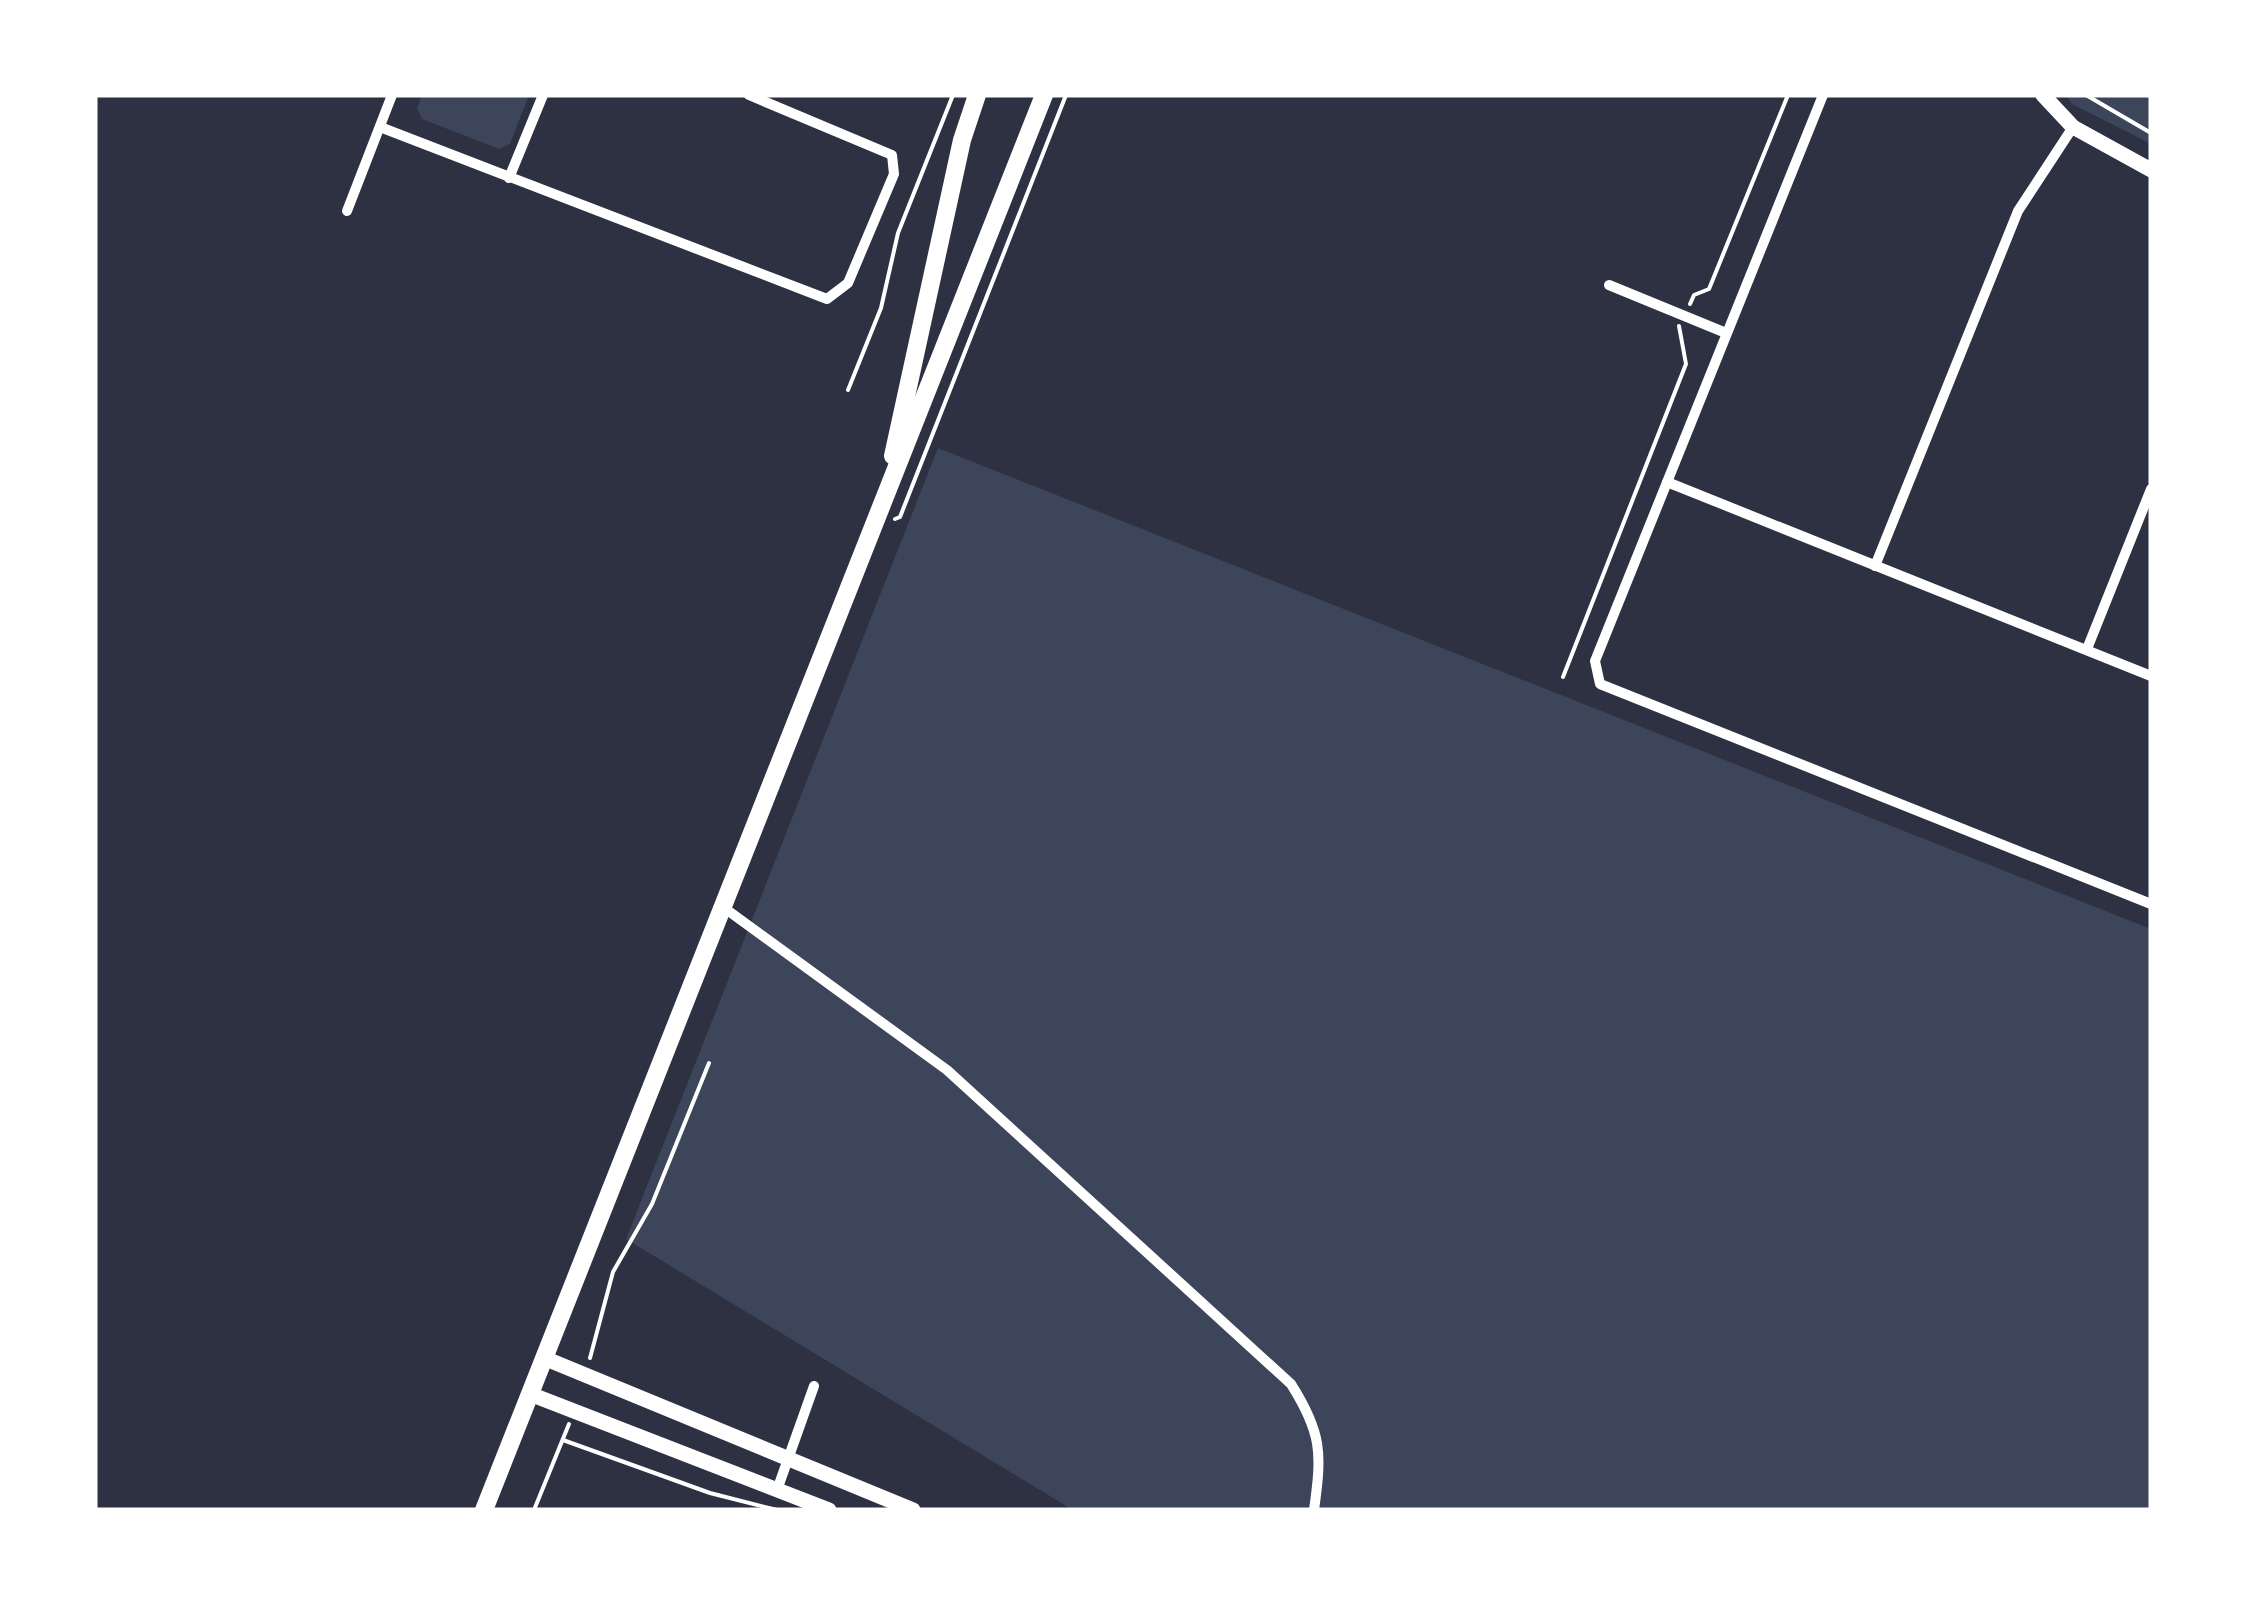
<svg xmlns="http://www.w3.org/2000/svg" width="2246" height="1605" font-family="'Archivo Narrow',sans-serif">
  <rect width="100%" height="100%" fill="#2d3142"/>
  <g fill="#3c4559">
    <path d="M422,95H529L510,144L499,149L422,119L417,108Z"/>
    <path d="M2066,95H2151V144L2072,104Z"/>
    <path d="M938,448L2151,929V1510H1073L626,1239Z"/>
  </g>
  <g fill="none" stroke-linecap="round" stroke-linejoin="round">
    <g stroke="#fff" stroke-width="4">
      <path d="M2086,95L2151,133"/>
      <path d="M1690,304L1694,295L1709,289L1788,95"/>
      <path d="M848,390L881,308L898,233L953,95"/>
      <path d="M895,519L900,517L1066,95"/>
      <path d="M1563,677L1686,364L1679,326"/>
      <path d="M590,1358L613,1272L652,1204L709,1063"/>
      <path d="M563,1440L710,1493L777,1510"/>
      <path d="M534,1510L569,1424"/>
    </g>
    <g stroke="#fff" stroke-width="10">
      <path d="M1823,95L1595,661L1600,684L2151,904"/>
      <path d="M380,127L827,299L848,283L894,174L892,155L749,95"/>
      <path d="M509,178L543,95"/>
      <path d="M347,211L392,95"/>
      <path d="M1609,285L1726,333"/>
      <path d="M1667,482L2151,676"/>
      <path d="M1875,566L2018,211L2073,127"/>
      <path d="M2087,649L2151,489"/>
      <path d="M723,907L947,1070L1291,1384C1322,1433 1322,1453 1314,1510"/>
      <path d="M777,1490L814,1386"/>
    </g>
    <g stroke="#fff" stroke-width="15">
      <path d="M2043,95L2073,127L2151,170"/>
      <path d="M544,1358L913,1510"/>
      <path d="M530,1394L829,1510"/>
    </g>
    <g stroke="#fff" stroke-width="18">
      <path d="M893,456L962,140L977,95"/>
      <path d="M484,1510L1044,95"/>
    </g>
  </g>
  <rect width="2246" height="1605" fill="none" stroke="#ffffff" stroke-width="195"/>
</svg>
